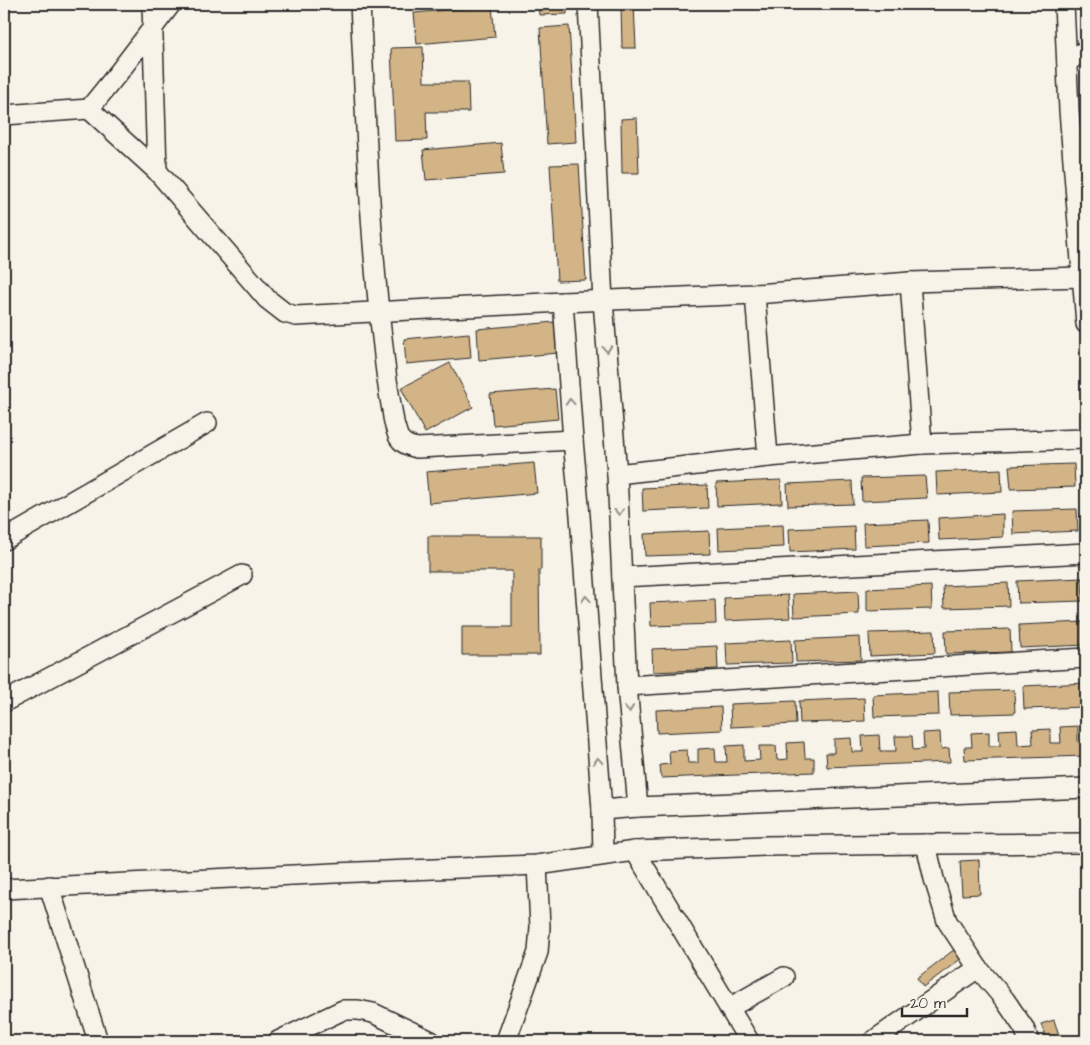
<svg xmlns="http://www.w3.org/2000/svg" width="1090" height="1045" font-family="'Architects Daughter',sans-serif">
  <rect width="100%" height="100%" fill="#f7f3e8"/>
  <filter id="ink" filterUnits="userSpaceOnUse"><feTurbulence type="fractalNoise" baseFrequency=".02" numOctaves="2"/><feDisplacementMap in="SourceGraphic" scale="10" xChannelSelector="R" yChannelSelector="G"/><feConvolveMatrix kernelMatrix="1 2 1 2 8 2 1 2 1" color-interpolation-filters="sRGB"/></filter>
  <g filter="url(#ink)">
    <g fill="#d3b487" stroke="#2b2b2b">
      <path d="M538,4H567V14L539,15Z"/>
      <path d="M621,4H634L636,48H622Z"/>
      <path d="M492,6L495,37L417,44L414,13Z"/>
      <path d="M569,26L576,142L547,144L540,28Z"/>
      <path d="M423,47L424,82H468L469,112H426L427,140L395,141L391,48Z"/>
      <path d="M637,118L639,173H622L621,119Z"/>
      <path d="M501,143L504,174L426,180L423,150Z"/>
      <path d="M579,164L586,280L557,281L550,165Z"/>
      <path d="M555,322L558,353L479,360L477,329Z"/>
      <path d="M469,333L471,358L406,364L404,339Z"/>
      <path d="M450,363L473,407L425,433L401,388Z"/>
      <path d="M555,389L558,419L493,425L490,394Z"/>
      <path d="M534,463L537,493L429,503L426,472Z"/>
      <path d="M1074,464L1075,487L1011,489L1009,466Z"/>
      <path d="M1001,469L1002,492L937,495L936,472Z"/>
      <path d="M925,476L927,498L862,501L861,478Z"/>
      <path d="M781,480L782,503L717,506L716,483Z"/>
      <path d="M852,481L853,504L788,506L787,484Z"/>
      <path d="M707,485L708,508L643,511L642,488Z"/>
      <path d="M1077,509L1078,531L1013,534L1012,511Z"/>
      <path d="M1003,514V537L939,540L938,518Z"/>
      <path d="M928,520L929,543L864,546L863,523Z"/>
      <path d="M783,525L784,547L719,550L718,528Z"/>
      <path d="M854,526L855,549L790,552L789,529Z"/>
      <path d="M709,531L710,554L645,556L644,534Z"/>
      <path d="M428,536H541V570H539L540,655H462V627H512V571H428Z"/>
      <path d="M1082,578L1083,601L1018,603L1017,581Z"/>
      <path d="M1008,583L1009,606L944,608L943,586Z"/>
      <path d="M931,586L932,609L867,611V589Z"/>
      <path d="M858,591L859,614L794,617L793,594Z"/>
      <path d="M788,595L790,618L725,621L724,598Z"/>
      <path d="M715,600L716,624L651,626L650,603Z"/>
      <path d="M1084,622L1085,645L1020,648L1019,625Z"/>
      <path d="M1010,629L1011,652L946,654L945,631Z"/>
      <path d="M934,631L935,653L870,656L869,633Z"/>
      <path d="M860,637L861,660L796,662L795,640Z"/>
      <path d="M791,640L792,663L727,665L726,643Z"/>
      <path d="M717,646L718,669L653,672L652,649Z"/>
      <path d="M1086,683V707L1024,709L1023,686Z"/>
      <path d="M1014,690L1015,713L950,715L949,692Z"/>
      <path d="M938,692L939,715L874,717L873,695Z"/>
      <path d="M864,698L865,721L800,723L799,701Z"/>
      <path d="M795,701L796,724L731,727L730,704Z"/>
      <path d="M721,707L722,730L657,733L656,710Z"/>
      <path d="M1078,726V742H1086V756L965,760L964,747H972L971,733L989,732V746H1000L999,730L1017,729L1018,745L1033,744L1032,730L1050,729V743H1061L1060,727Z"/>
      <path d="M940,732L941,749L949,748L950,762L827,767L826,753H834V739L851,738L852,752H863L862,736L879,735L880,751H896L895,736H912L913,750L924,749L923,733Z"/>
      <path d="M804,742L805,758H814V772L661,778L660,765L670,764L669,751L687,750L688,763H698V749L715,748L716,762H727L726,746L744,745V761L760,760L759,746H776L777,760L788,759L787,743Z"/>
      <path d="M979,860L980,894L962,895L960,861Z"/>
      <path d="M955,949L962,958L923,987L917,978Z"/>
      <path d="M1054,1020L1061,1041H1047L1041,1024Z"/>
    </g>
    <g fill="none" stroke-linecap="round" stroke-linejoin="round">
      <defs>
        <g id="minor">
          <path d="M152,4L157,171"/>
          <path d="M360,4C366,118 369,233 383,346C385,367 388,389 392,410C393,419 395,428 398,436C402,444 409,446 417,448L573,440"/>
          <path d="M588,4L603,301L617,474L627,686L638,807"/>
          <path d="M1064,4L1069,110L1086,324"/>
          <path d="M1067,62L1086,50"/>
          <path d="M89,109L157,171L267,299L285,313L296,316L563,302L755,294L910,282L1083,277"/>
          <path d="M4,115L89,109L119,72L171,4"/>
          <path d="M910,282L922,444"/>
          <path d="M755,294L768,457"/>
          <path d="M563,302L573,440L580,516L602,810L603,855"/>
          <path d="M617,474L768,457L922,444L1086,439"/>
          <path d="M4,540L207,423"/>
          <path d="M622,577L1086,553"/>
          <path d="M627,686L1086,658"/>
          <path d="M4,702L242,575"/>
          <path d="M602,810L638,807L1086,788"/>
          <path d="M926,844L934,879L947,921L978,968L1005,1000L1024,1028L1029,1041"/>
          <path d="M635,851L749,1041"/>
          <path d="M49,886L98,1041"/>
          <path d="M4,889L334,873L537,865L635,851L765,846L926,844L1086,843"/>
          <path d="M729,1008L784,977"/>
          <path d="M278,1041L343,1010H358L373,1013L431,1041"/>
          <path d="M506,1041L538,952L540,927L537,865"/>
          <path d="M873,1041L978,968"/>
        </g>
      </defs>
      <use href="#minor" stroke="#2b2b2b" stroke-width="22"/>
      <use href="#minor" stroke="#f7f3e8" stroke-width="19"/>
    </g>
    <defs><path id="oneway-chevron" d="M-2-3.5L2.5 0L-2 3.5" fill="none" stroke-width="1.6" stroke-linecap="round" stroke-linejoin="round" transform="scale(1.25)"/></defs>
    <g stroke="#918f8a">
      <use href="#oneway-chevron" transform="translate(607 349) rotate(85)"/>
      <use href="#oneway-chevron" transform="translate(570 402) rotate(-94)"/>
      <use href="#oneway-chevron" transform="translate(619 512) rotate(87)"/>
      <use href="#oneway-chevron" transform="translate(586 599) rotate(-94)"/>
      <use href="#oneway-chevron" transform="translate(629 709) rotate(85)"/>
      <use href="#oneway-chevron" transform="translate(598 761) rotate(-94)"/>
    </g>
  </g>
  <rect width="1090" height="1045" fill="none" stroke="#f7f3e8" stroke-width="20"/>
  <rect x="10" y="10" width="1070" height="1025" fill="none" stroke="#2b2b2b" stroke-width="2" filter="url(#ink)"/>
  <path d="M902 1008v8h65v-8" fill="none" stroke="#2b2b2b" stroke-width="2.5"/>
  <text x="910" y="1008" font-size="15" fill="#2b2b2b" stroke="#f7f3e8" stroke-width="4" paint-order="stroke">20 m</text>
</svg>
